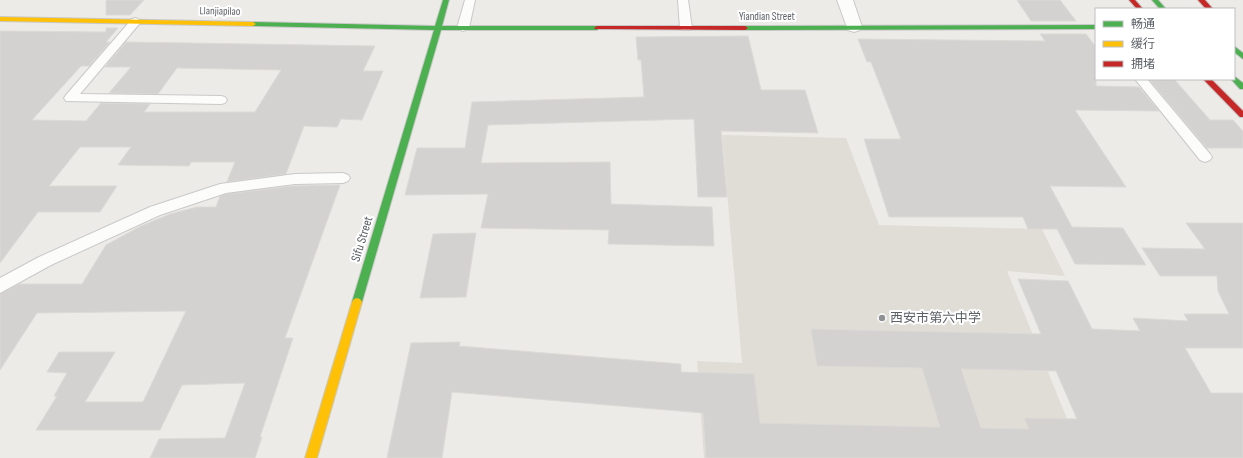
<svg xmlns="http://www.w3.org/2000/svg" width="1243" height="458" font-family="'Sofia Sans Condensed','Noto Sans SC',sans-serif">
  <rect width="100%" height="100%" fill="#edebe7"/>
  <path fill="#e0ddd7" d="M722,135L846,138L879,225L1042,229L1065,276L1007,271L1083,458H704L697,361L742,363Z"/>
  <g fill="#d4d2d0" stroke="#dcdad6" fill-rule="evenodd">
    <path d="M106,0H144L130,15H106Z"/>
    <path d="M1017,0H1060L1076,21H1031Z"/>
    <path d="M106,28H118L106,42H110L89,66H81L32,120L86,121L101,103L150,104L144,112H255L281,70L177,68L158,94L109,93L131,67H105L126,42L375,46L363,71H383L362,120L341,119L337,127L304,126L286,174L227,182L235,162H191L189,166L118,165L131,147H80L49,186H117L100,212H38L0,263V31L106,32Z"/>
    <path d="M1040,34H1086L1096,47V86L1139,87L1159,111L1075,110L1126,187L1050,186L1072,227L1123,228L1146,265L1075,264L1057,229H1028L1023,217H889L864,139H901L871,62H867L858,39L1045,41Z"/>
    <path d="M748,36L761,90H805L818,133L721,131L727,197H698L694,119L488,125L481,163L610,162L611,204L712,207L714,246L608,244L609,230L481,228L488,194L405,195L417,148H465L472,102L644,97L641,60H638L636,37Z"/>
    <path d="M1149,79H1174L1210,120H1233L1243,131V148H1207Z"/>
    <path d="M340,185L285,338H293L260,437H262L255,458H150L159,439L225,438L245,383L182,385L160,430H36L57,396H54L67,373L47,372L59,352H115L85,402H143L186,311L37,313L0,370V294L19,284H82L106,245L141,226L170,214L197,207H216L220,196L226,194L292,186Z"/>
    <path d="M1186,223H1243V348H1185L1211,393H1243V458H706L703,413L452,392L442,458H387L411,343L460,342L459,346L681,364V372L754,374L760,423L940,427L922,368L817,366L811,329L1041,334L1018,279L1068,281L1092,329L1140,331L1133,318L1188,321L1184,314H1229L1218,291L1217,276H1160L1142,248L1205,249ZM961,369L1056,371L1077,419L1024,418L1029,429L981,428Z"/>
    <path d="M476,233L466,297L420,298L433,234Z"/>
  </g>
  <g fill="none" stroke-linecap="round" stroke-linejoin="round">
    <defs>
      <g id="lane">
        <path d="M465,0H475L469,28L463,31L457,28Z"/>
        <path d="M678,0H688L692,28L690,30H682L680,28Z"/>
        <path d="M136,18L141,21L140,23L80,94L221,96L225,97L227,100L225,103L221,104L66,101L64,98L66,95L132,19Z"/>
        <path d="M1135,79H1147L1210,154L1212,157L1210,160L1205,162L1200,160Z"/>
        <path d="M343,173L348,175L350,178L348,181L343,183L295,184L226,193L160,215L51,265L0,293V278L39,257L150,207L220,184L295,174Z"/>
      </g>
      <path id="street" d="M837,0H853L862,27L860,30L854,32L848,30Z"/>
      <g id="fast">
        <path d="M443,0H449L442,26H597L600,28L597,30H441L362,302L360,305L357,306L354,305L352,302L434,30L253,26L250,24L253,22L435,26Z"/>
        <path d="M1152,0H1158L1166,9H1160Z"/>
        <path d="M1096,25V29L745,30L742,28L745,26Z"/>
        <path d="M1234,46L1243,53V59L1234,52Z"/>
        <path d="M1234,76L1243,83V89H1240L1231,79H1234Z"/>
      </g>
      <g id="slow">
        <path d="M0,17L253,22L256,24L253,26L0,21Z"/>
        <path d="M357,298L360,299L362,302L317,458H305L352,302L354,299Z"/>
      </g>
      <g id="jam">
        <path d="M1129,0H1135L1143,9H1137Z"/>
        <path d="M1198,0H1205L1213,9H1206Z"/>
        <path d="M597,26H745L748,28L745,30L595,29L594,28Z"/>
        <path d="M1203,79H1211L1243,111V117H1240Z"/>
      </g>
    </defs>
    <use href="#lane" stroke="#c9c9c9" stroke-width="2"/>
    <use href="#street" stroke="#c9c9c9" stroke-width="2"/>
    <use href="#fast" stroke="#c8c8c8" stroke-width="2"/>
    <use href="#slow" stroke="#c8c8c8" stroke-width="2"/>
    <use href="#jam" stroke="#c8c8c8" stroke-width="2"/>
    <use href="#lane" fill="#fcfcfb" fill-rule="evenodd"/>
    <use href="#street" fill="#fcfcfb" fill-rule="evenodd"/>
    <use href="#fast" fill="#4caf50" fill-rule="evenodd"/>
    <use href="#slow" fill="#ffc107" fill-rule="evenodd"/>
    <use href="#jam" fill="#c62828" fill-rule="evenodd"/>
  </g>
  <circle fill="#8f9193" stroke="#fff" stroke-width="1.5" cx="882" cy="318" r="4"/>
  <g text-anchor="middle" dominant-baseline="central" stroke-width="4" stroke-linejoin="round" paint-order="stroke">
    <g font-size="11" fill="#5c6166" stroke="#fff">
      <text transform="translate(220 11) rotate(1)">LIanjiapilao</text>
      <text x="767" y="16">Yiandian Street</text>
    </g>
    <g font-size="13" fill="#5c6166" stroke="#fff">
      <text transform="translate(362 239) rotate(-73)">Sifu Street</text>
    </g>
    <g font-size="13" fill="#5c6166" stroke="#fff" text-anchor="start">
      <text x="890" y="318">西安市第六中学</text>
    </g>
  </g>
  <rect x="1095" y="8" width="140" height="72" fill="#ffffff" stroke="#bec0c2"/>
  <rect x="1103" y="21" width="20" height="6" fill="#4caf50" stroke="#bec0c2"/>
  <text x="1131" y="28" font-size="12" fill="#5c6166">畅通</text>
  <rect x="1103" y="41" width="20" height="6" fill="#ffc107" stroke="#bec0c2"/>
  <text x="1131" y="48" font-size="12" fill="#5c6166">缓行</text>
  <rect x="1103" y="61" width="20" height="6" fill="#c62828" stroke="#bec0c2"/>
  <text x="1131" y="68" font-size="12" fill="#5c6166">拥堵</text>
</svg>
